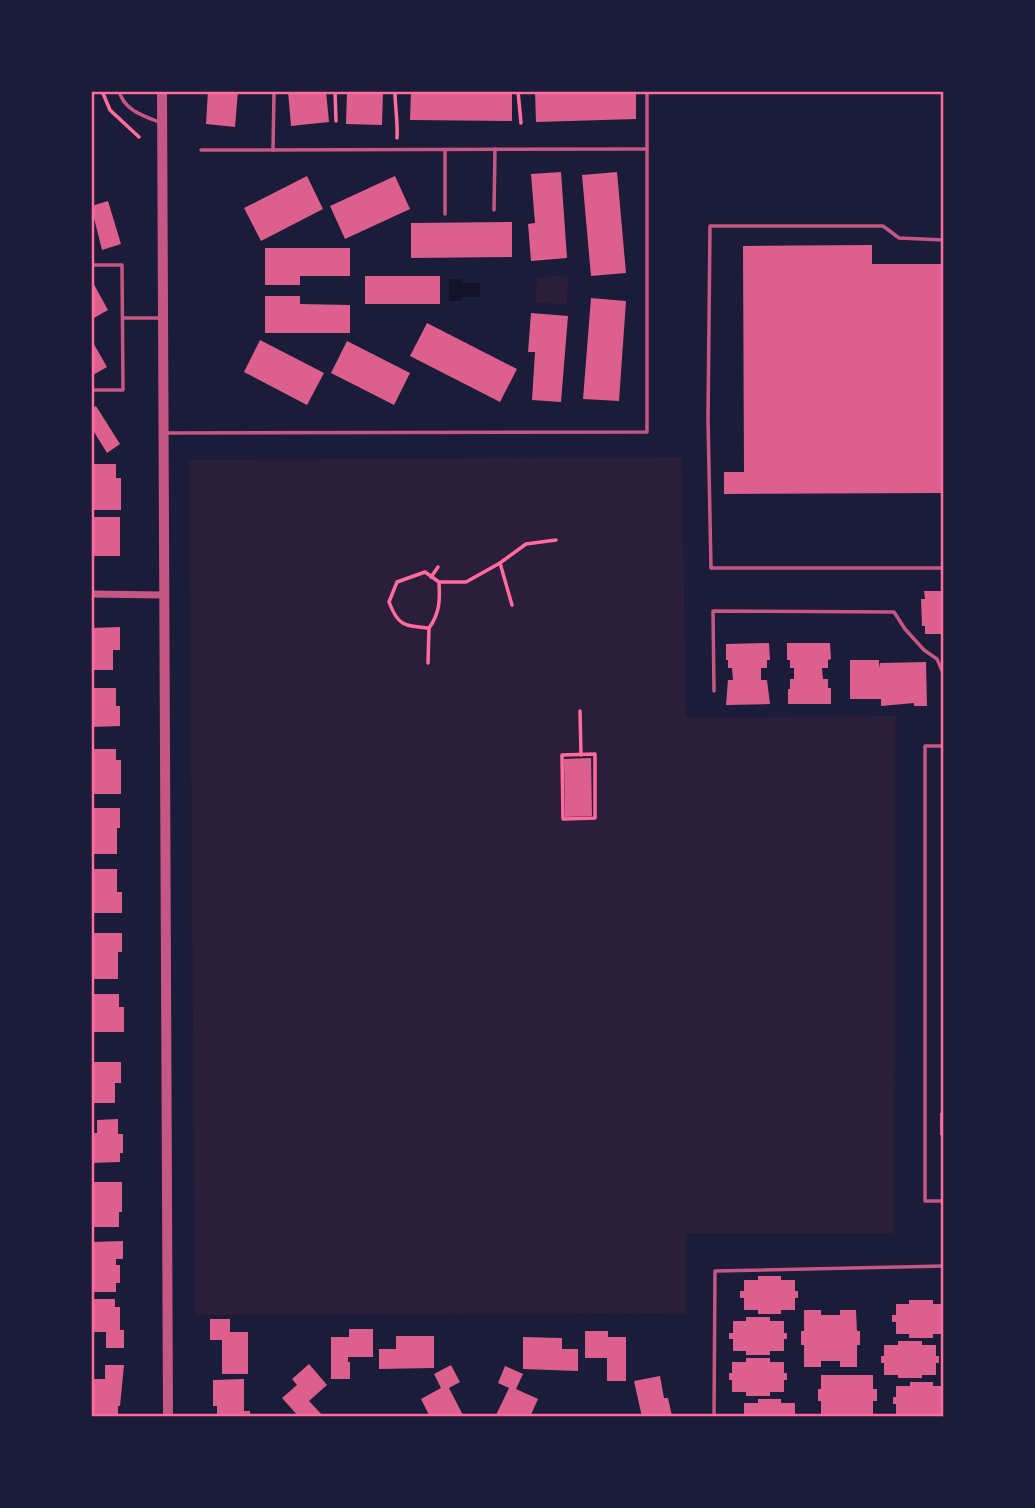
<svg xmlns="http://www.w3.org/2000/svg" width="1035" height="1508" font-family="Helvetica,sans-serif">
  <rect width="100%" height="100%" fill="#1b1b3a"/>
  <g fill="#2a1e3b">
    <path d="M568,275L567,304L535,303L537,277Z"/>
    <path d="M682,457L686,717L895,716L894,1233H686V1314L195,1315L189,460Z"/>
  </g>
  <path fill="#12122b" d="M449,279H461L462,283H480V297H462L461,301H449Z"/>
  <g fill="#dd5f8e">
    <path d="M208,91H238L235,127L206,124Z"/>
    <path d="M288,91H326L329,122L291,126Z"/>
    <path d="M347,91H383L382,125L346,124Z"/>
    <path d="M411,91H512V121L410,120Z"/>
    <path d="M535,91H636V119L536,122Z"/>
    <path d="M561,172L567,258L531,261L528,224L535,223L531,174Z"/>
    <path d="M617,172L626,273L591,276L582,175Z"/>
    <path d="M307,176L323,209L261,241L244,208Z"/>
    <path d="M395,176L410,209L345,239L330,206Z"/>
    <path d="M108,201L121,244L102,250L91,206Z"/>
    <path d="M512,222V257L411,258V223Z"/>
    <path d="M872,245V264H944V493L724,494V472H744L743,246Z"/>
    <path d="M265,248H350V276H300V285H265Z"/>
    <rect x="365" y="276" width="75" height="28"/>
    <path d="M91,279L108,310L92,319L91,317Z"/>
    <path d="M265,296H300V304L350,305V333H265Z"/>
    <path d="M591,298L626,301L619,401L583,399Z"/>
    <path d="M531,313L568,316L561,402L532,400L535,352H528Z"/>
    <path d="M427,323L517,369L500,402L410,356Z"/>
    <path d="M91,339L107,367L93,375L91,372Z"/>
    <path d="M260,340L324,373L307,405L244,372Z"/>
    <path d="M347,341L410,373L394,405L331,373Z"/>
    <path d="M96,406L120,444L107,453L91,427V409Z"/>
    <path d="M91,464H116V478H121V510H91Z"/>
    <rect x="91" y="517" width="29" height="39"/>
    <path d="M924,591H944V634H925V626H922L921,599H925Z"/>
    <path d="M120,627V650H113V670H91V628Z"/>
    <path d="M769,643L770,660H767V668H761V680H767L770,704L726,705L728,680H733L732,668H728V660H726V644Z"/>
    <path d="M787,643H830L831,659L828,660V668H822L823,679H828V688H831V704H788V689H790V679H794V668H790V660H787Z"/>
    <path d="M850,660H879V668L880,663L926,662L927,706H914V703L881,706V699H850Z"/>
    <path d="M91,688H116V706H120V726L91,727Z"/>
    <path d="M91,749H116V760H121V794H91Z"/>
    <path d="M591,758L592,816L565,817L564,759Z"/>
    <path d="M91,808H120V828H117V854H91Z"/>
    <path d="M91,869H117V892H122V913H91Z"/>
    <path d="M91,933H122V952H118V979H91Z"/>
    <path d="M91,994H119V1007H124V1032H91Z"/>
    <path d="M91,1062H121V1083H115V1103H91Z"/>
    <rect x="940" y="1113" width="4" height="22"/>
    <path d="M118,1119V1134H123V1153H120V1162L91,1163V1136L93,1133H97V1120Z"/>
    <path d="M91,1182H122V1212H119V1227H91Z"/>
    <path d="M123,1241V1259H116V1265H120V1283H116V1292H92L91,1242Z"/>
    <path d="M758,1276H781V1280H795V1291H798V1298H795V1310H781V1314H758V1310H744V1298H740V1291H744V1280H758Z"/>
    <path d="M92,1299H115V1307H120V1330H124V1348H106V1332H92Z"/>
    <path d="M909,1300H933V1304H944V1334H933V1338H909V1334H896V1322H892V1315H896V1304H909Z"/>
    <path d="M804,1310H821V1315H840V1310H856L857,1331H860V1345H857V1367H840V1361H821V1367H804V1345H801V1331H804Z"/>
    <path d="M746,1317H770V1321H784V1333H787V1339H784V1351H770V1355H746V1351H733V1339H729V1333H733V1321H746Z"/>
    <path d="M210,1319H230V1332H248V1374H222V1340H210Z"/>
    <path d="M349,1329H373V1357H348V1362H350V1379H331V1337H349Z"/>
    <path d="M585,1331H608V1337H626V1381H607V1358H585Z"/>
    <path d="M396,1336H434V1368L379,1369V1349H396Z"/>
    <path d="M523,1337L562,1338V1349H578V1371L523,1369Z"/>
    <path d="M898,1341H922V1345H936V1356H939V1363H936V1375H922V1378H898V1375H884V1363H881V1356H884V1345H898Z"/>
    <path d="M746,1358H770V1362H784V1373H787V1380H784V1392H770V1396H746V1392H732V1380H729V1373H732V1362H746Z"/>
    <path d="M309,1364L327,1385L309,1401L324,1417H299L282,1398L297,1385L292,1379Z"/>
    <path d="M105,1365H124L120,1406H118V1414H92V1379H105Z"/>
    <path d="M451,1365L460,1382L449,1388L464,1417H430L421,1399L441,1388L434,1374Z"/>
    <path d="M505,1366L523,1374L516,1389L538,1399L530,1417H495L509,1388L498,1383Z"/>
    <path d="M821,1375H873V1389H877V1401H873V1415H821V1401H818V1389H821Z"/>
    <path d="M660,1376L664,1398H668L672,1416L642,1417L634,1381Z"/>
    <path d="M244,1379V1411H250V1417H213V1414H217V1406H213V1380Z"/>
    <path d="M910,1382H933V1386H944V1416H896V1404H893V1397H896V1386H910Z"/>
    <path d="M758,1399H781V1403H795V1414H798V1417H740V1414H744V1403H758Z"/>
  </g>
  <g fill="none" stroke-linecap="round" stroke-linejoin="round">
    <g stroke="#ff6b9d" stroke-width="3.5">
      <path d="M102,91L110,110L139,137"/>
      <path d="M335,91L336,121"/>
      <path d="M395,91C395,107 398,122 397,138"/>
      <path d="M518,91L521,123"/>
      <path d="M500,563L512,605"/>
      <path d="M431,577L438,567"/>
      <path d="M429,628C440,613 440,600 439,582"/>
      <path d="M428,663L429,628C404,626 398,626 389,602L397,582L425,572L439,582H466L500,563L526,544L556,540"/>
      <path d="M580,711L581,755"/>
      <path d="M595,754V818L563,819L562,755Z"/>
    </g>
    <g stroke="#c65784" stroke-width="3.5">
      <path d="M119,91C124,110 143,116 159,122"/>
      <path d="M201,150L647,149"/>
      <path d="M273,150L274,91"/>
      <path d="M445,150V214"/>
      <path d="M494,210L495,149"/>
      <path d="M944,240L899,238L883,226H710L708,419L711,568H944"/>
      <path d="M91,265H122L123,390H91"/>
      <path d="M123,318H160"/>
      <path d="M164,433L647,432V91"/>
      <path d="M714,691L713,611L894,612L905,629L924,650L937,659L944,675"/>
      <path d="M944,746H925V1201H944"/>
      <path d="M714,1417L715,1271L944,1266"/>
    </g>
    <path stroke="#c65784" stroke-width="7" d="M91,594L163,595"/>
    <path stroke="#c65784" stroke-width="10" d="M162,91L168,1417"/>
  </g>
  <rect width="1035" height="1508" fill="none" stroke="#1b1b3a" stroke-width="186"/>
  <rect x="93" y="93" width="849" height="1322" fill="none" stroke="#ff6b9d" stroke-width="2.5"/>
</svg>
